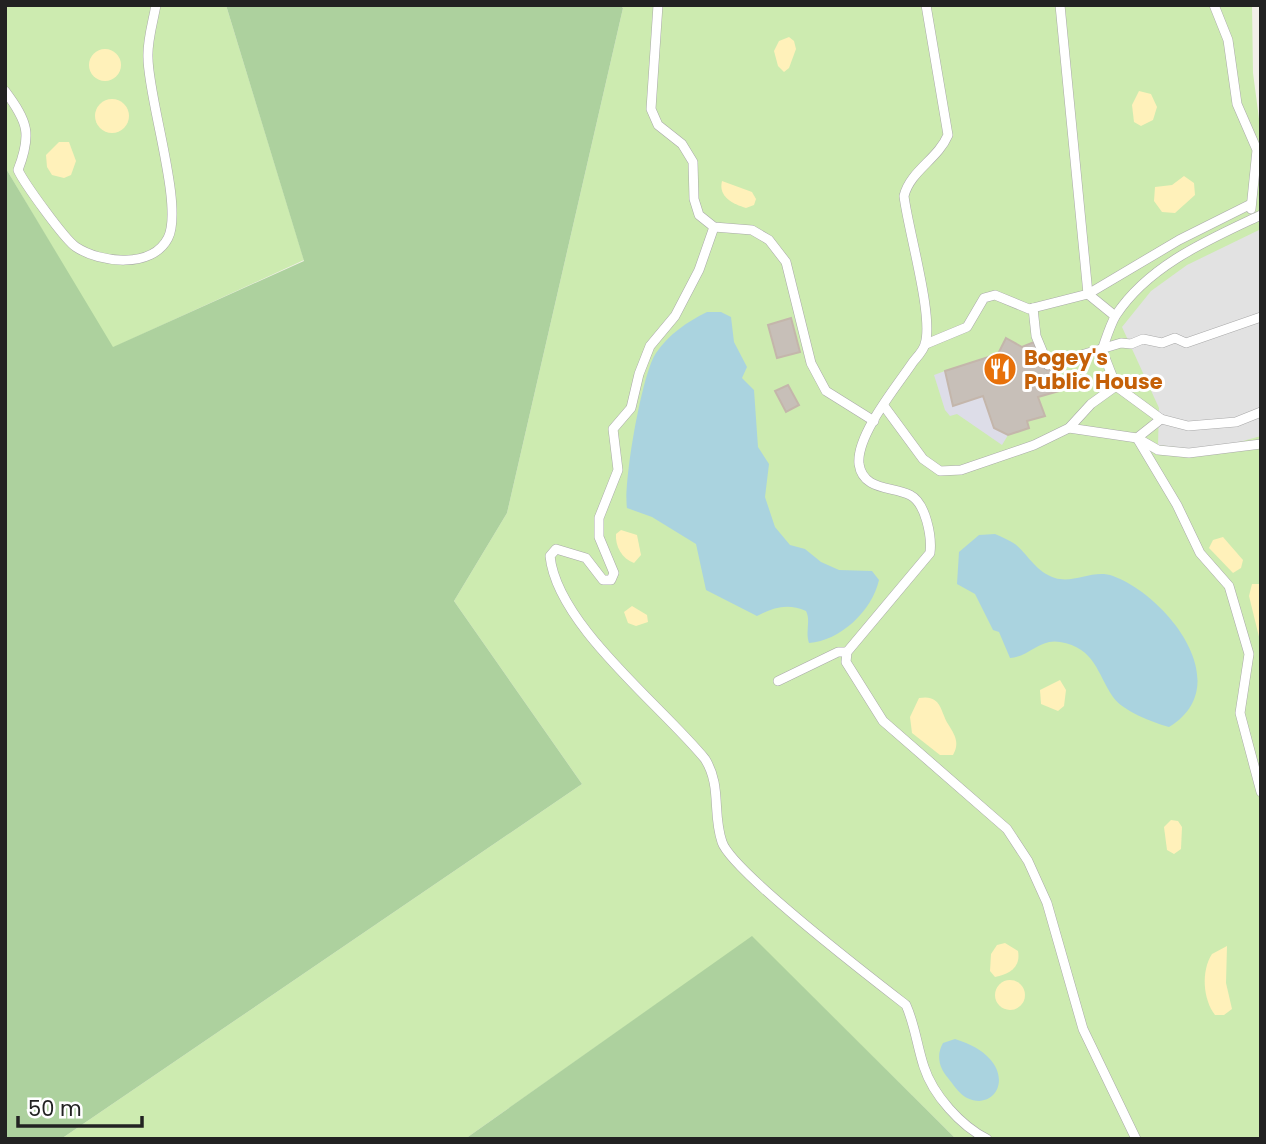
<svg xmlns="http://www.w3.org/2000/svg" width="1266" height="1144" font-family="Poppins,sans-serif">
  <rect width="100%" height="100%" fill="#f2efe9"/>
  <g fill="#cdebb0">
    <path d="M5,5H226L304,260L112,348L5,167Z"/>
    <path d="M620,5H1252L1253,73L1261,134V1139H956L752,937L465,1139H61L582,784L454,601L507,513L623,8Z"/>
  </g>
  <g fill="#add19e">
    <path d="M226,5H620L623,8L507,513L454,601L582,784L61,1139H5V167L113,347L304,261Z"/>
    <path d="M752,936L956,1139H465Z"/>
  </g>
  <g fill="#fff1ba">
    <path d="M789,37L794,41L796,49L789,68L784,72L778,66L774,51L779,41Z"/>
    <circle cx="105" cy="65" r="16"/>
    <path d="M1139,91L1151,94L1157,107L1153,120L1141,126L1134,122L1132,105Z"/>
    <circle cx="112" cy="116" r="17"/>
    <path d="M59,142H69L76,161L71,175L64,178L52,175L47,167L46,155Z"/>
    <path d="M1184,176L1194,183L1195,195L1175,213L1162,212L1154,201L1155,187L1172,185Z"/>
    <path d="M722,181L752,192L756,199L754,205L746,208C733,204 718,197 722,181Z"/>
    <path d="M621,530L637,535L641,555L634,563C622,559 615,546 616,534Z"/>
    <path d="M1223,537L1243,560L1241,568L1233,573L1209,548L1213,540Z"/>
    <path d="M1252,584H1261V645L1249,596Z"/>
    <path d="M632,606L647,615L648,622L636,626L628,623L624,612Z"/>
    <path d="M1060,680L1066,690L1064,706L1058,711L1041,704L1040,690Z"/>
    <path d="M919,698C941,694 940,710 948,724C955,735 960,743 953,755H940L912,733L910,717Z"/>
    <path d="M1171,820L1178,821L1182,827L1181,849L1174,854L1167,850L1164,827Z"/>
    <path d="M1005,943L1018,951C1021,967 1010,974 995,977L990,971L991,954L997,945Z"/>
    <path d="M1227,946L1226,983L1232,1009L1224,1015H1215C1203,999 1201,971 1212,954Z"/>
    <circle cx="1010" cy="995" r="15"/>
  </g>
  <path fill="#e2e2e2" d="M1261,229V436L1221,447L1193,449L1158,445L1159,408L1122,327L1151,291L1187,265Z"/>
  <path fill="#dddde8" d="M945,371L953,406L983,396L994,428L1008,435L1002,445L957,414L950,416L945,410L934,375Z"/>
  <g fill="#aad3df">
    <path d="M707,312H721L731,317L734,342L747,367L742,378L754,390L758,447L769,464L765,497L775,527L790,545L805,549L821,562L839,570L872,571L879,580C872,611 840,641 809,643C805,631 811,621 806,611C788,603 774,607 757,616L706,590L696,544L652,517L627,508C623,483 642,373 656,353C669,334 687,322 707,312Z"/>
    <path d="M995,534C1002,537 1009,540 1015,544C1029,556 1036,572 1055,578C1074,584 1093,569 1113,576C1167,596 1238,685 1169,727C1152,722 1124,712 1113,697C1097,673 1095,648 1060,642C1040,638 1029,657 1010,658L999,632L993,630L975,594L957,584L959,552L979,535Z"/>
    <path d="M955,1039C1022,1059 1001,1114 967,1098C959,1094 953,1084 948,1078C939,1068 936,1055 943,1043Z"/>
  </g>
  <g fill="#c7bfb8" stroke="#c4b6ab" stroke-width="2">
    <path d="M791,318L800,352L777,358L768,325Z"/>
    <path d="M1006,338L1022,347L1034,342L1041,363L1045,362L1047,370L1051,369L1059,391L1038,397L1045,416L1027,421L1029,428L1008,435L994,428L983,396L953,406L945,371L998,354Z"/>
    <path d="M788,385L799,405L786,412L775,391Z"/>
  </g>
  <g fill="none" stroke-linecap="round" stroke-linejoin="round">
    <defs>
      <g id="lane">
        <path d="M658,5L651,109L658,125L682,144L693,162L694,199L699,215L714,227L752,230L769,240L786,262L811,363L826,391L874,421"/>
        <path d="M926,5L948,135C938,159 910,171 904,196C908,230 934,317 925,344C924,350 917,357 913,362C897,386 856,435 859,464C863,491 892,486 910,495C926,503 932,537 930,553L847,652L846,662L883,721L1007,829L1028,861L1047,903L1083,1029L1136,1139"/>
        <path d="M1060,5L1088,294L1115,316"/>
        <path d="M1214,5L1228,40L1237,104L1257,150L1251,209"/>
        <path d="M5,91C28,122 32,134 18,170C24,183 65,240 76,247C100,263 152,269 168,238C184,207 148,98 148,58C147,41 153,22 156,5"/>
        <path d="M1261,215C1208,240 1149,265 1116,315C1110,325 1106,339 1102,350L1116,386L1161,419L1188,426L1236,422L1261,412"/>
        <path d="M714,227L699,270L675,316L650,346L639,374L631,408L613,429L618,470L599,518V537L614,573L611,580H603L586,558L556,549L550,556C557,625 661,705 705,759C722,786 712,813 722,842C731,870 875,981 906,1005C915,1025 917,1046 924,1067C933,1095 961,1126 987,1139"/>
        <path d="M1033,308L1036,336L1048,365L1121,343L1131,344L1143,339L1162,343L1175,338L1186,343L1261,317"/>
        <path d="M926,344L967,327L984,298L995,295L1029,309L1088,294L1179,240L1251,204"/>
        <path d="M884,406L923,459L940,471L961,470L1034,445L1069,428L1091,404L1116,386"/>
        <path d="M1161,419L1137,438L1177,505L1200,553L1229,586L1249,654L1240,713L1261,792"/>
        <path d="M1069,428L1137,438L1158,450L1189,453L1261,444"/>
        <path d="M778,681L838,652H847"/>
      </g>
    </defs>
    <use href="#lane" stroke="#a9a9a9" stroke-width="10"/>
    <use href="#lane" stroke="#fff" stroke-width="9"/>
  </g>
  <defs>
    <symbol id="restaurant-disc" viewBox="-11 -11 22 22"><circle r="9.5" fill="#e8710a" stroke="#fff"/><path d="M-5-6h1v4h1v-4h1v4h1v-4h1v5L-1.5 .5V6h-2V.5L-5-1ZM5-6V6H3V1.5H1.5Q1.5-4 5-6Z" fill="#fff"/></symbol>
  </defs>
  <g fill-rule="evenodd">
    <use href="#restaurant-disc" x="981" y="350" width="38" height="38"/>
  </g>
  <g text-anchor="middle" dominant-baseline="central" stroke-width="6" stroke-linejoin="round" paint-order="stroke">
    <g font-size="21" font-weight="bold" fill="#c56008" stroke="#fff" text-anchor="start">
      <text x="1024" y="357">Bogey's<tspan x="1024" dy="24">Public House</tspan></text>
    </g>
  </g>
  <rect width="1266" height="1144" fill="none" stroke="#222222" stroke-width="14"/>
  <path d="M18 1116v10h124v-10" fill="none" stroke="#222222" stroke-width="3.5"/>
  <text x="28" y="1116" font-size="21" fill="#222222" stroke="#ffffff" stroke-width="5" paint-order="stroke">50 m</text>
</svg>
